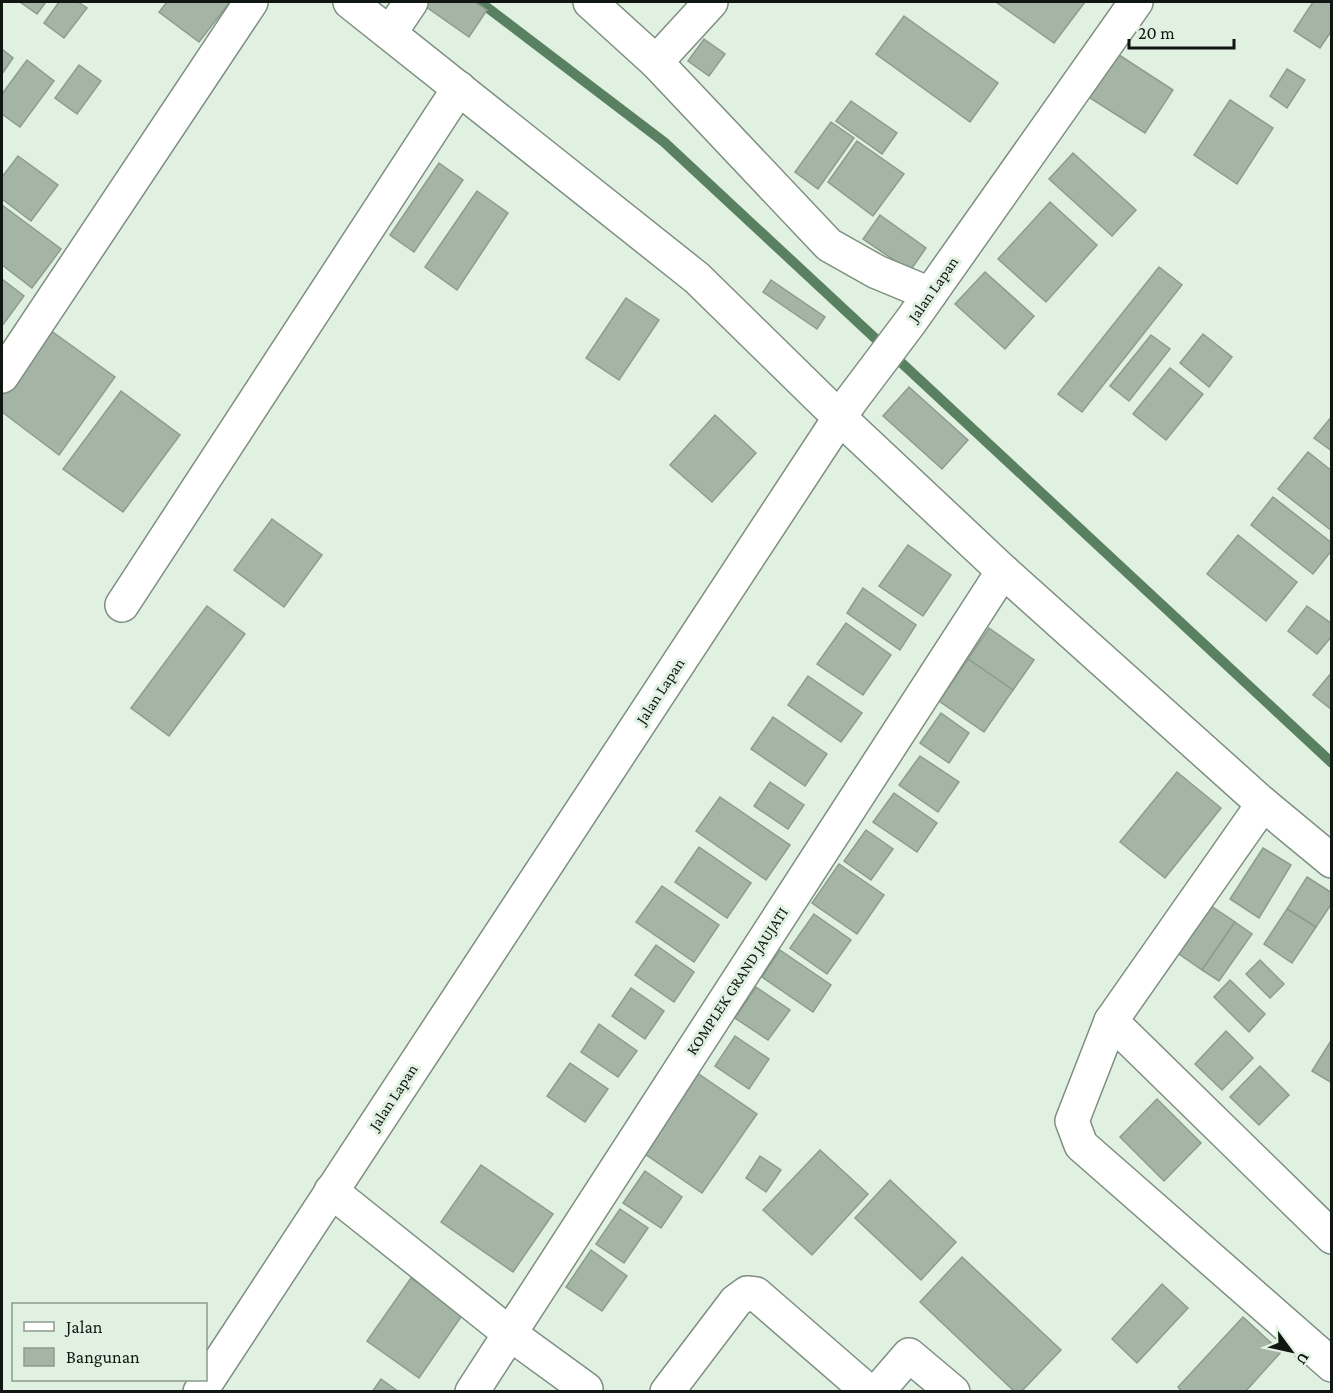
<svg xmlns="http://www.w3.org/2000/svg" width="1333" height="1393" font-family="'Crimson Pro',serif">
  <rect width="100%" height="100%" fill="#e0f1e2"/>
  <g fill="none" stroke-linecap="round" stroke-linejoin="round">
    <path stroke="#5a8062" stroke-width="10" d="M480,2L664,142L1332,763"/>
  </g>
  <g fill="#a4b5a6" stroke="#8c9c8e" stroke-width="1.5">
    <path d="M20,2H46L37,14Z"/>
    <path d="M59,2H78L87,8L64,38L44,23Z"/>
    <path d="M167,2H230L199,42L159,12Z"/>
    <path d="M428,2H475L487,10L469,37L425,6Z"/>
    <path d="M996,2H1085L1054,43Z"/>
    <path d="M1313,2H1332V30L1320,48L1294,31Z"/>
    <path d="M904,16L998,83L970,122L876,54Z"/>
    <path d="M704,39L725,54L709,76L688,61Z"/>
    <path d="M2,49L13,58L2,74Z"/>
    <path d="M1116,53L1173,90L1145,133L1087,96Z"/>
    <path d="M27,60L54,81L20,127L2,114V94Z"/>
    <path d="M79,65L101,81L77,114L55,98Z"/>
    <path d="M1287,69L1305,80L1287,108L1270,96Z"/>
    <path d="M1230,100L1273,128L1237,184L1194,155Z"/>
    <path d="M851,101L897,133L882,154L836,121Z"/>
    <path d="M831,122L854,138L818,189L795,172Z"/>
    <path d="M857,141L904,174L873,216L828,182Z"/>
    <path d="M1073,153L1136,210L1112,236L1049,179Z"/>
    <path d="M18,156L58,185L31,221L2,199V177Z"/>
    <path d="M439,163L463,180L414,252L390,235Z"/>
    <path d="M477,191L508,213L457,290L425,267Z"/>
    <path d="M1050,202L1097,245L1046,302L998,259Z"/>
    <path d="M2,205L61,249L32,288L2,265Z"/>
    <path d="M880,215L926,248L910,271L863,239Z"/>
    <path d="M1159,267L1182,285L1082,412L1058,394Z"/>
    <path d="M985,272L1034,316L1005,349L955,304Z"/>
    <path d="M2,279L24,296L2,326Z"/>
    <path d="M771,280L825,317L817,329L763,292Z"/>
    <path d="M626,298L659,320L619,380L586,358Z"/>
    <path d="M50,330L115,377L59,455L2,412V395Z"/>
    <path d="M1203,334L1232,357L1209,387L1180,363Z"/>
    <path d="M1151,335L1170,349L1129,401L1110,386Z"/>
    <path d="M1170,368L1203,394L1166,440L1133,414Z"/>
    <path d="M909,387L968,440L942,469L883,416Z"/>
    <path d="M121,391L180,435L123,512L63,469Z"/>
    <path d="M715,415L756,453L712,502L670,465Z"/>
    <path d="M1332,416V451L1314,438Z"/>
    <path d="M1308,452L1332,471V531L1278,489Z"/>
    <path d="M1273,497L1332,543V550L1313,574L1251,525Z"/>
    <path d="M272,519L322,555L284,607L234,570Z"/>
    <path d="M1238,535L1297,582L1266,621L1207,574Z"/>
    <path d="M908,545L951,575L923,616L879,586Z"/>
    <path d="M863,588L916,625L900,650L847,613Z"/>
    <path d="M207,606L245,634L169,736L131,708Z"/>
    <path d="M1307,606L1332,624V636L1317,654L1288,631Z"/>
    <path d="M846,623L891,655L863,695L817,664Z"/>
    <path d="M989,628L1034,660L1013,690L968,659Z"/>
    <path d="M968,659L1013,690L984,732L939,701Z"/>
    <path d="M1332,672V710L1313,695Z"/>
    <path d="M808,676L862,713L841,742L788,705Z"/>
    <path d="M941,713L969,733L949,763L920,743Z"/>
    <path d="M773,717L827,754L805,786L751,749Z"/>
    <path d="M920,756L959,782L938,812L899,785Z"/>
    <path d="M1177,772L1221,808L1165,878L1120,842Z"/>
    <path d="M770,782L804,805L788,829L754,806Z"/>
    <path d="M894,793L937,823L917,852L873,822Z"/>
    <path d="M720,797L790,845L766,880L696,831Z"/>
    <path d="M866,830L893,849L871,880L844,861Z"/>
    <path d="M699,847L751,883L727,918L675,882Z"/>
    <path d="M1263,848L1291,865L1259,918L1230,899Z"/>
    <path d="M839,864L884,895L857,934L812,903Z"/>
    <path d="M1307,877L1332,893V903L1316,927L1287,909Z"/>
    <path d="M662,886L719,925L694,962L636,922Z"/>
    <path d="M1199,898L1235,922L1202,970L1166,945Z"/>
    <path d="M1287,909L1316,927L1292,963L1264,944Z"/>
    <path d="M814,914L851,940L827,974L790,948Z"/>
    <path d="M1235,922L1252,934L1219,981L1202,970Z"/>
    <path d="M656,945L694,972L674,1002L635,975Z"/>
    <path d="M780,950L831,985L813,1012L762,977Z"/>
    <path d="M1260,960L1284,984L1270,998L1246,974Z"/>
    <path d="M1230,980L1265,1014L1249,1032L1214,997Z"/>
    <path d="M756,987L790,1010L768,1040L735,1018Z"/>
    <path d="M631,988L664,1011L645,1039L612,1016Z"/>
    <path d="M599,1024L637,1051L618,1077L581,1052Z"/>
    <path d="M1226,1031L1253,1058L1222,1090L1195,1064Z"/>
    <path d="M735,1036L769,1059L749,1089L715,1066Z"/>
    <path d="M1332,1039V1083L1312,1071Z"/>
    <path d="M570,1063L608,1089L585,1122L547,1096Z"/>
    <path d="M1260,1066L1289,1095L1259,1125L1230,1097Z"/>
    <path d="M696,1072L757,1114L702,1193L642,1152Z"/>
    <path d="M1157,1099L1201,1143L1164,1181L1120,1137Z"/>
    <path d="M820,1150L868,1194L812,1255L763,1210Z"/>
    <path d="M760,1156L781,1170L766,1192L746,1178Z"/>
    <path d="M481,1165L553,1214L513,1272L441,1222Z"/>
    <path d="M645,1171L682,1197L661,1228L623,1203Z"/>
    <path d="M890,1180L956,1242L921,1280L855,1218Z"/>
    <path d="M620,1209L648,1228L624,1263L596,1244Z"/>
    <path d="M591,1250L627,1276L602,1311L566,1287Z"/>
    <path d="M962,1257L1061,1350L1021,1392H1015L920,1302Z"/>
    <path d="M411,1278L463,1314L419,1378L367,1341Z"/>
    <path d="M1162,1284L1188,1308L1137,1363L1112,1339Z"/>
    <path d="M1243,1317L1281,1352L1245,1392H1182L1178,1387Z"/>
    <path d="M381,1379L399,1392H372Z"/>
  </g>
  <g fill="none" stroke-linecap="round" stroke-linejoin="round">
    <defs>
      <g id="minor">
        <path d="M350,2L697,278L840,418L1003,571L1263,804L1332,861"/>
        <path d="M590,2L656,62L829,245L877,272L930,294"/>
        <path d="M390,33L411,2"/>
        <path d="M656,62L711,2"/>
        <path d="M2,376L251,2"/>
        <path d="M122,605L459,88"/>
        <path d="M1263,804L1111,1021L1072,1121L1081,1145L1332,1365"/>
        <path d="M1111,1021L1332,1237"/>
        <path d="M331,1191L509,1333L586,1389"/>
        <path d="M200,1392L850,402L911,321L1136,2"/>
        <path d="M472,1392L1003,571"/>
        <path d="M667,1392L736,1301L747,1293L756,1294L869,1392"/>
        <path d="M877,1392L909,1355L953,1392"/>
      </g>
    </defs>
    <use href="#minor" stroke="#7e8e80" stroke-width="36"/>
    <use href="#minor" stroke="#fff" stroke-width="33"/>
  </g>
  <g text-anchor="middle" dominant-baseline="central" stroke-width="6" stroke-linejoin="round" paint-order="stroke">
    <g font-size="16" fill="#101611" stroke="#e0f1e2">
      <text transform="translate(933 289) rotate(-55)">Jalan Lapan</text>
      <text transform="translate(660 691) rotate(-57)">Jalan Lapan</text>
      <text transform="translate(737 981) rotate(-57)">KOMPLEK GRAND JAUJATI</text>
      <text transform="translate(393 1097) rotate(-57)">Jalan Lapan</text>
    </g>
  </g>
  <rect width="1333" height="1393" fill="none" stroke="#101611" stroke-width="6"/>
  <rect x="12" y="1303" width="195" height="78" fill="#e0f1e2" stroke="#8d998e" stroke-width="1.5"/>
  <rect x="24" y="1322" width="30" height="9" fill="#ffffff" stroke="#8d998e" stroke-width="1.5"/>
  <text x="66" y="1333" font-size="18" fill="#101611">Jalan</text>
  <rect x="24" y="1348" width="30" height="18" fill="#a4b5a6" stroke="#8d998e" stroke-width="1.5"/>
  <text x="66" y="1363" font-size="18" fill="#101611">Bangunan</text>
  <g transform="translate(1291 1351) rotate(123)" stroke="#e0f1e2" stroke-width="4.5" paint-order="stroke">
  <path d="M0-4.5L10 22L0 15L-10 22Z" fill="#101611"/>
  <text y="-9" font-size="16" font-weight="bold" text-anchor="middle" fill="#101611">U</text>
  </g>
  <path d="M1129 39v9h105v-9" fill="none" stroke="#101611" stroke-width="3"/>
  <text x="1138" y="39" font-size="18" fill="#101611" stroke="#e0f1e2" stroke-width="4.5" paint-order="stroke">20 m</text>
</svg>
